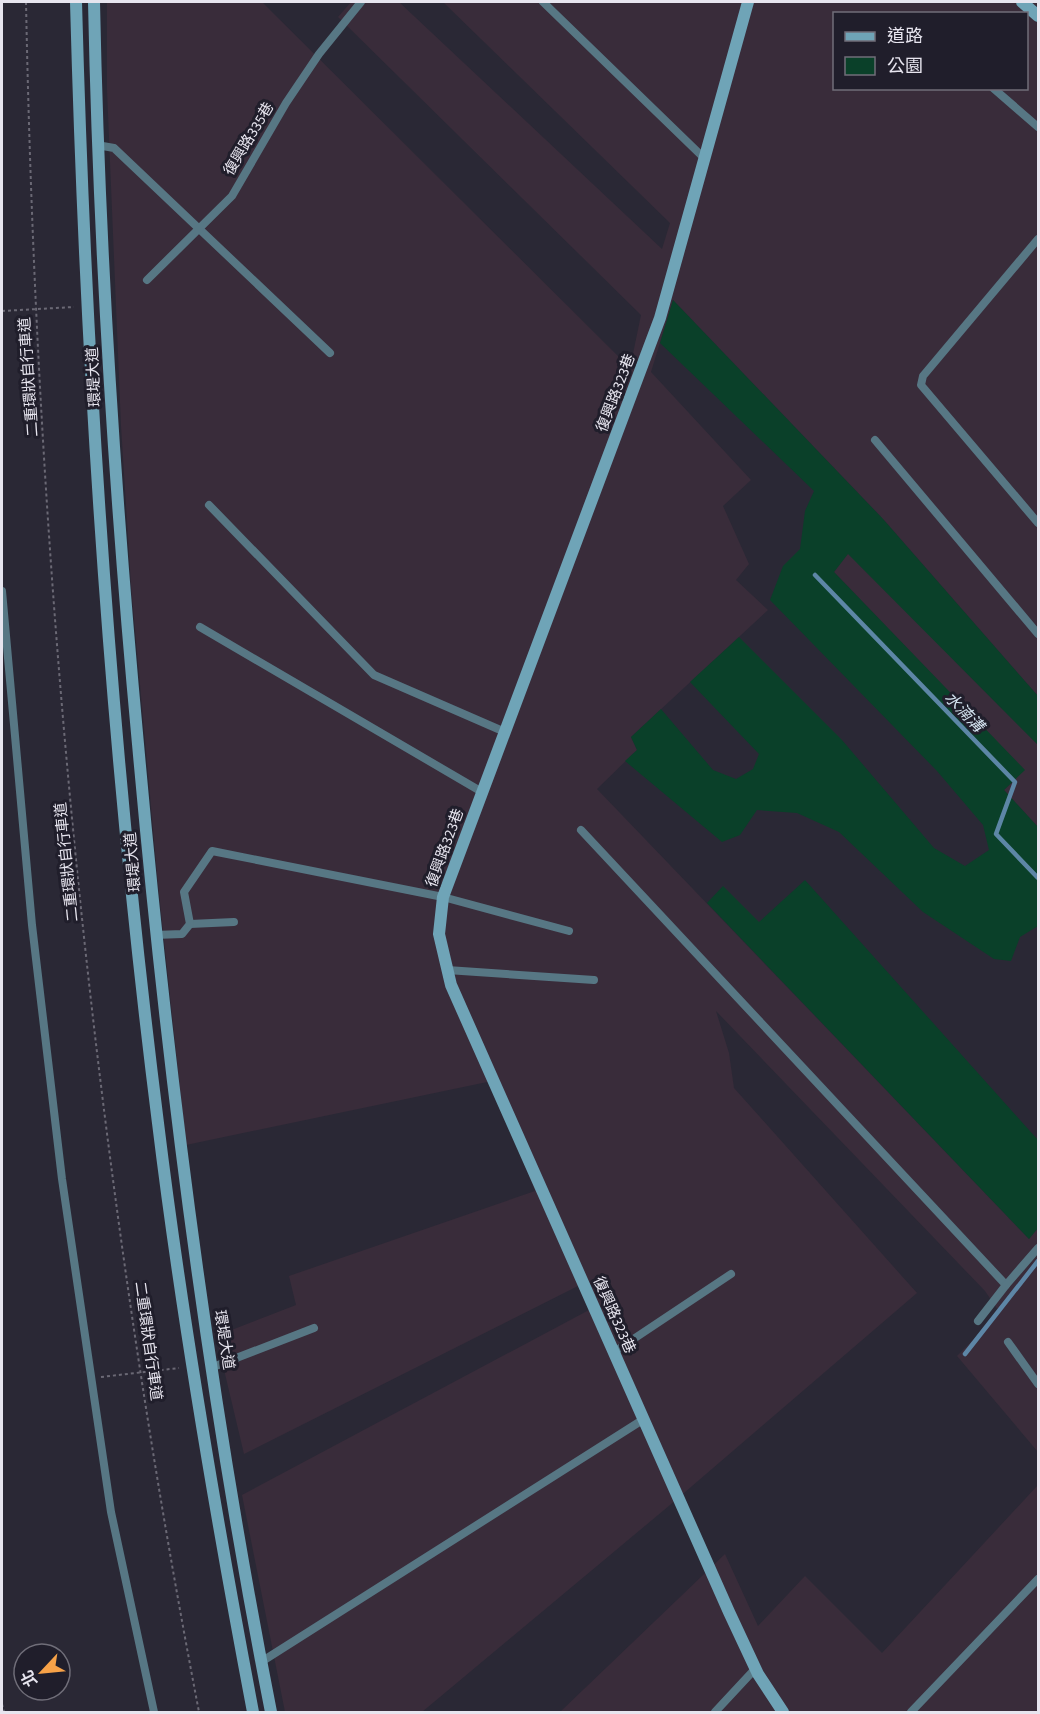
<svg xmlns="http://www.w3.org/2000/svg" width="1040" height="1714" font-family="'Source Sans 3','Noto Sans TC',sans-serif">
  <rect width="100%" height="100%" fill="#2a2835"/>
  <g fill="#392c3a" fill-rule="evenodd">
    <path d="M107,2H262L630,368L641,315L338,17L351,2H399L662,249L670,223L443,2H1038V696L883,519L673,300L651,372L751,480L723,506L749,564L736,580L768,610L631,737L637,750L597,789L1029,1239L1038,1228V1452L957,1356L1000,1313L985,1291L716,1011L729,1053L734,1088L917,1293L670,1505L422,1712H285L242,1495L589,1310L578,1286L244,1454L216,1336L296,1305L289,1276L535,1191L492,1081L186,1145L158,884L131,585L121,426L107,90ZM834,14H1026V88H834Z"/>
    <path d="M848,553L1038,745V827L1004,790L1024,770L834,572Z"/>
    <path d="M1038,1485V1712H560L725,1554L758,1626L805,1576L882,1653Z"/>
  </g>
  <g fill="#0a4029">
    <path d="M673,300L883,519L1038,696V745L848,554L834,572L1025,770L1004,790L1038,827V926L1020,937L1011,961L994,959L923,912L839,832L797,813L757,810L740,835L722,842L625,761L637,750L631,737L661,709L713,770L736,779L753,769L759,754L690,682L739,637L842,740L934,848L965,866L989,850L983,825L937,771L770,600L783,566L800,549L805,511L814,491L660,343Z"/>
    <path d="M805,880L1038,1140V1228L1029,1239L707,903L723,886L759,922Z"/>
  </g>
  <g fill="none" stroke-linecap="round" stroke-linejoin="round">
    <g stroke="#5d86a6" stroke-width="4.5">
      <path d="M815,575L1015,782L996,834L1038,878"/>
      <path d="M965,1354L1038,1261"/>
    </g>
    <g stroke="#6b6975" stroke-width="2" stroke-dasharray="3 3" stroke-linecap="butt">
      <path d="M26,2C37,574 91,1150 199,1712"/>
      <path d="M2,311L74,307"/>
      <path d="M101,1377L179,1368"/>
      <path d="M2,1704L4,1712"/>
    </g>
    <g stroke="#577784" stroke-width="8">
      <path d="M543,2L704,158"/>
      <path d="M993,88L1038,127"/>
      <path d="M97,145L114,148L330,353"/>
      <path d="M1038,239L923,376L921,385L1038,523"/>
      <path d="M147,280L232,196L286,103L319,54L361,2"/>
      <path d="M875,440L1038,634"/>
      <path d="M209,505L374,675L505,732"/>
      <path d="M2,591L32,925L62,1179L111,1512L154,1712"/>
      <path d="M200,627L482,792"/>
      <path d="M581,830L1006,1285"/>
      <path d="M190,924L234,922"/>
      <path d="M155,935L182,934L190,924L184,892L212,851L443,897L569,931"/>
      <path d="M447,970L594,980"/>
      <path d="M978,1321L1006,1285L1038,1248"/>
      <path d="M1008,1342L1038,1384"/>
      <path d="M614,1352L731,1274"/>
      <path d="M213,1367L314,1328"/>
      <path d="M261,1662L644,1419"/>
      <path d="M715,1712L755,1669"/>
      <path d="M911,1712L1038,1579"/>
    </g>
    <g stroke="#6fa4b7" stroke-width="12">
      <path d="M76,2C86,376 111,751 158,1123C182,1320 216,1517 253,1712"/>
      <path d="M94,2C99,250 115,497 138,744C167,1069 208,1393 271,1712"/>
      <path d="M748,2L660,318L443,897L439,934L451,985L729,1612L758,1674L783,1712"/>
      <path d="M1022,2L1038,16"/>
    </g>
  </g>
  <g text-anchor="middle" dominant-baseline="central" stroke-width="6" stroke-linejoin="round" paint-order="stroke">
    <g font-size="15" fill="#e7e5ef" stroke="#201e2b">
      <text transform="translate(249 139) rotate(-59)">復興路335巷</text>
      <text transform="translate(29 377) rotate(-94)">二重環狀自行車道</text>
      <text transform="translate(94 377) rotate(-93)">環堤大道</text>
      <text transform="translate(616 393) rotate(-69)">復興路323巷</text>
      <text transform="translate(445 848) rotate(-70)">復興路323巷</text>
      <text transform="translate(67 862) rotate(-96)">二重環狀自行車道</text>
      <text transform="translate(133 862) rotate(-95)">環堤大道</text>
      <text transform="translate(614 1315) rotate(66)">復興路323巷</text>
      <text transform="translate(224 1340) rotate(81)">環堤大道</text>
      <text transform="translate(148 1341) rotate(82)">二重環狀自行車道</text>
    </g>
    <g font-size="16" font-style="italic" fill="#d4e3f0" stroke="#201e2b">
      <text transform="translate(964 712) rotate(46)">水湳溝</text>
    </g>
  </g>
  <rect width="1040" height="1714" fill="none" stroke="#e7e5ef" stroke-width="6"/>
  <rect x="833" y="12" width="195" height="78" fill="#201e2b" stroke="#706e79" stroke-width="1.5"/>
  <rect x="845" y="32" width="30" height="9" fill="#6fa4b7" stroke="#706e79" stroke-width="1.5"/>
  <text x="887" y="42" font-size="18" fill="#e7e5ef">道路</text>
  <rect x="845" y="57" width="30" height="18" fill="#0a4029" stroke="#706e79" stroke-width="1.5"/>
  <text x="887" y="72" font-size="18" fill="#e7e5ef">公園</text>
  <g transform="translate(42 1672) rotate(244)"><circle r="28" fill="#201e2b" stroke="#706e79" stroke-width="1.5"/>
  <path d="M0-4.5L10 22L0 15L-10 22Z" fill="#f7a248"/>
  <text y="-9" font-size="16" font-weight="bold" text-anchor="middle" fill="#e7e5ef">北</text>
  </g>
</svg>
